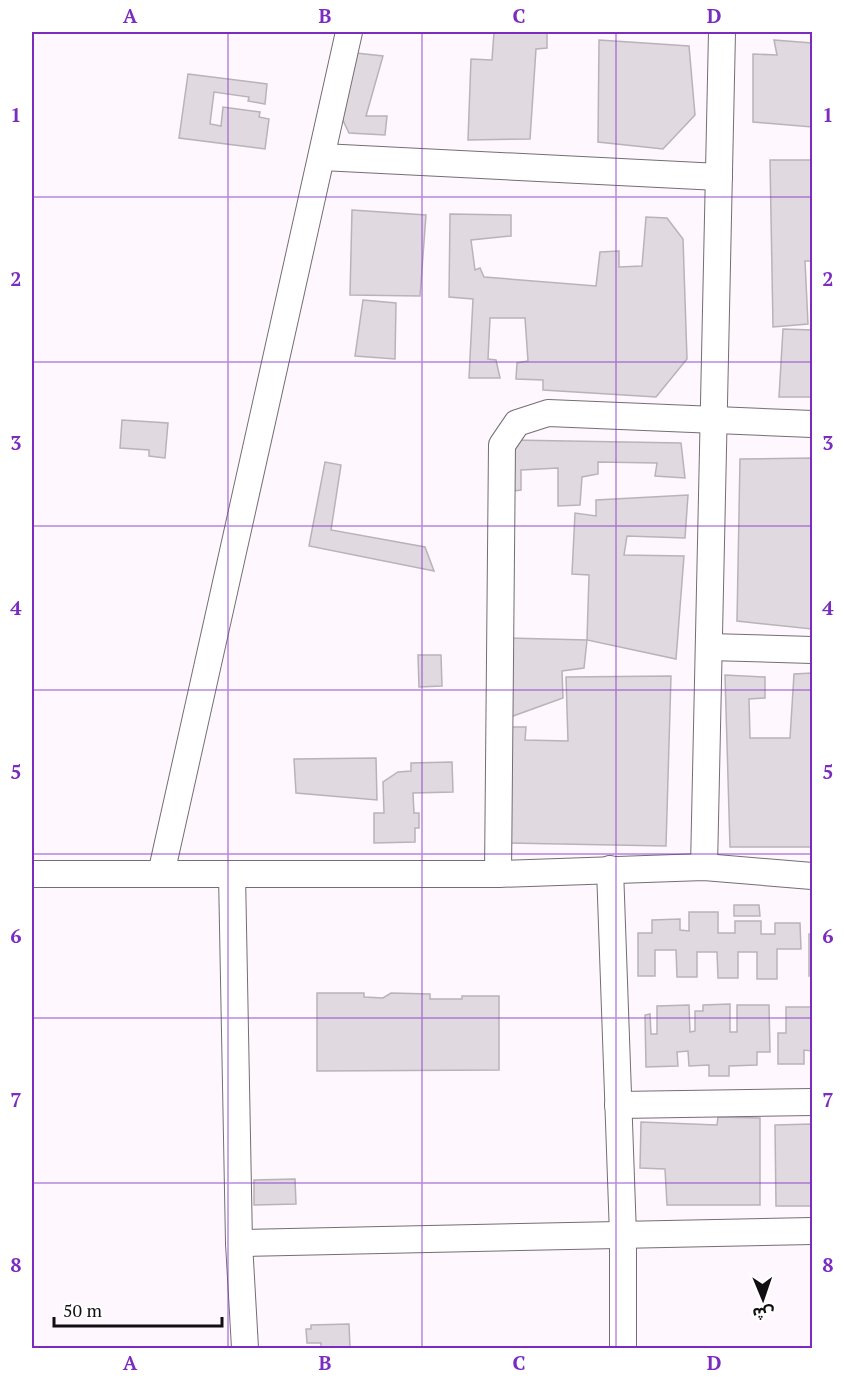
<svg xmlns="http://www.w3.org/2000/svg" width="844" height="1380" font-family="'PT Serif','Noto Sans Arabic',serif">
  <rect width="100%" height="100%" fill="#fef7fe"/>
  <g fill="#e1d9e0" stroke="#bab2b9" stroke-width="1.5">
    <path d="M494,32H547V48L536,49L530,139L468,140L471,59L492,60Z"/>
    <path d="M599,40L689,46L695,115L663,149L598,142Z"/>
    <path d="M774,40L812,43V127L753,122V54L777,55Z"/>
    <path d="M356,53L383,56L366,116H387L385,135L349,133L339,112Z"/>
    <path d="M188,74L267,84L265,104L248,101L249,97L214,92L210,124L221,126L223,107L260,112L259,117L269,119L265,149L179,138Z"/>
    <path d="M770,160H812V261H805L808,324L773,327Z"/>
    <path d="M352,210L426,215L420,296L350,295Z"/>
    <path d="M450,214L511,215V236L471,240L475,270L480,268L484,277L596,286L600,252L619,251V267L642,266L646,217L667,218L683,239L687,359L656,397L543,390V380L516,379L517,363L528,361L525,318H490L488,359L496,360L500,378H469L473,299L449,297Z"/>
    <path d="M363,300L396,303L395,359L355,356Z"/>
    <path d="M783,329L812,330V397H779Z"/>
    <path d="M122,420L168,423L165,458L149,456V450L120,448Z"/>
    <path d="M511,440L681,443L685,478L655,476L657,463L598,462V474L582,477L580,505L558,506V468L521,470V490L507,492Z"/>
    <path d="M812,458V629L737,621L740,459Z"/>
    <path d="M325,462L341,465L331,530L425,547L434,571L309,546Z"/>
    <path d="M688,495L685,538L627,536L624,555L684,556L676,659L587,640L589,575L572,574L575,513L596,516V500Z"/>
    <path d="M506,638L587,640L584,668L562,671L563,698L505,719Z"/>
    <path d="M418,655H441L442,686L419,687Z"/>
    <path d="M812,673V847H730L725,675L765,677V698L749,699L750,738H790L794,674Z"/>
    <path d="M671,676L666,846L503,843L504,727H526L525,740L568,741L566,677Z"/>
    <path d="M376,758L377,800L296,793L294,759Z"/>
    <path d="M452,762L453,792L413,793L414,813H419V828H415V842L374,843V813H384L383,782L398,772L411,771V763Z"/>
    <path d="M734,905H759L760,916H734Z"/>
    <path d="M689,912H718V933H735V921H761V934H775V923H800L801,949H777V979H757V952H738V978H718L717,952H697V977H677L676,950H655V976H638V933H652V920L680,919V930L689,931Z"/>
    <rect x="809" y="934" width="3" height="42"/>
    <path d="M317,993H364V997L383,998L391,993L430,994V999H462V996H499V1070L317,1071Z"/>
    <path d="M730,1004V1032H737V1005H769L770,1052H757V1065L729,1066V1076H709V1065L689,1066L688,1051L677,1052L678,1066L646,1067L645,1015L650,1014L651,1034H657V1006L689,1005L690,1032L695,1031V1011H703V1005Z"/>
    <path d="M786,1007H812V1051L804,1050V1064H778V1033H786Z"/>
    <path d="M718,1117L760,1118V1205H667L665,1169L640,1168L641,1122L717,1125Z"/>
    <path d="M812,1124V1206H776L775,1125Z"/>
    <path d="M295,1179L296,1204L254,1205V1180Z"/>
    <path d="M349,1324L350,1348H321V1343H307L306,1329H311V1325Z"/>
  </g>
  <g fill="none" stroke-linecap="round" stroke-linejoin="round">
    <defs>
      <g id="street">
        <path d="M322,157L719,177"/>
        <path d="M709,647L812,650"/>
        <path d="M704,867L722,32"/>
        <path d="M610,869L623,1235V1348"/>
        <path d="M32,874H498L704,867L812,876"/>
        <path d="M161,874L349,32"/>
        <path d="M232,874L239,1243L245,1348"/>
        <path d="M498,874L502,445L517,423L548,413L812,424"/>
        <path d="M618,1105L812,1102"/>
        <path d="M239,1243L812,1231"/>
      </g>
    </defs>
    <use href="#street" stroke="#746e74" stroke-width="28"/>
    <use href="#street" stroke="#fff" stroke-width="26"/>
  </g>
  <path fill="none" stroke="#7b2cbf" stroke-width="1.5" stroke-opacity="0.55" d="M228,32V1348M422,32V1348M616,32V1348M32,197H812M32,362H812M32,526H812M32,690H812M32,854H812M32,1018H812M32,1183H812"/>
  <rect width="844" height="1380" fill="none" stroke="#ffffff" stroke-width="66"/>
  <g transform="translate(763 1299) rotate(178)" stroke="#ffffff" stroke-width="4.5" paint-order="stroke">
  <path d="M0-4.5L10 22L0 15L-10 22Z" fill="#120f12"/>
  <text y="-9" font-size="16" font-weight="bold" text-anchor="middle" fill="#120f12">ش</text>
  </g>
  <path d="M54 1317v9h168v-9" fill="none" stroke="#120f12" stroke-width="3"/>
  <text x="63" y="1317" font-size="18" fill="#120f12" stroke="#ffffff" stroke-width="4.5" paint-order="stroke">50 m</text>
  <rect x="33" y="33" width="778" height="1314" fill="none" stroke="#7b2cbf" stroke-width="2"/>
  <g font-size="20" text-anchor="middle" font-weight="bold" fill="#7b2cbf">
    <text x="130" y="23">A</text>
    <text x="325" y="23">B</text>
    <text x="519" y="23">C</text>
    <text x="714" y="23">D</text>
    <text x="16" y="122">1</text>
    <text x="828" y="122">1</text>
    <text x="16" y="286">2</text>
    <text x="828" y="286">2</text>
    <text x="16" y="450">3</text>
    <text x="828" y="450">3</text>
    <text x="16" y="615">4</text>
    <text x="828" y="615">4</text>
    <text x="16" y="779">5</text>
    <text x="828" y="779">5</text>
    <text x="16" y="943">6</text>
    <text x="828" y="943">6</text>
    <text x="16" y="1107">7</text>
    <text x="828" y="1107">7</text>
    <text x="16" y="1272">8</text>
    <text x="828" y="1272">8</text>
    <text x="130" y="1370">A</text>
    <text x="325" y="1370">B</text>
    <text x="519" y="1370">C</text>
    <text x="714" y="1370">D</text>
  </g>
</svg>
